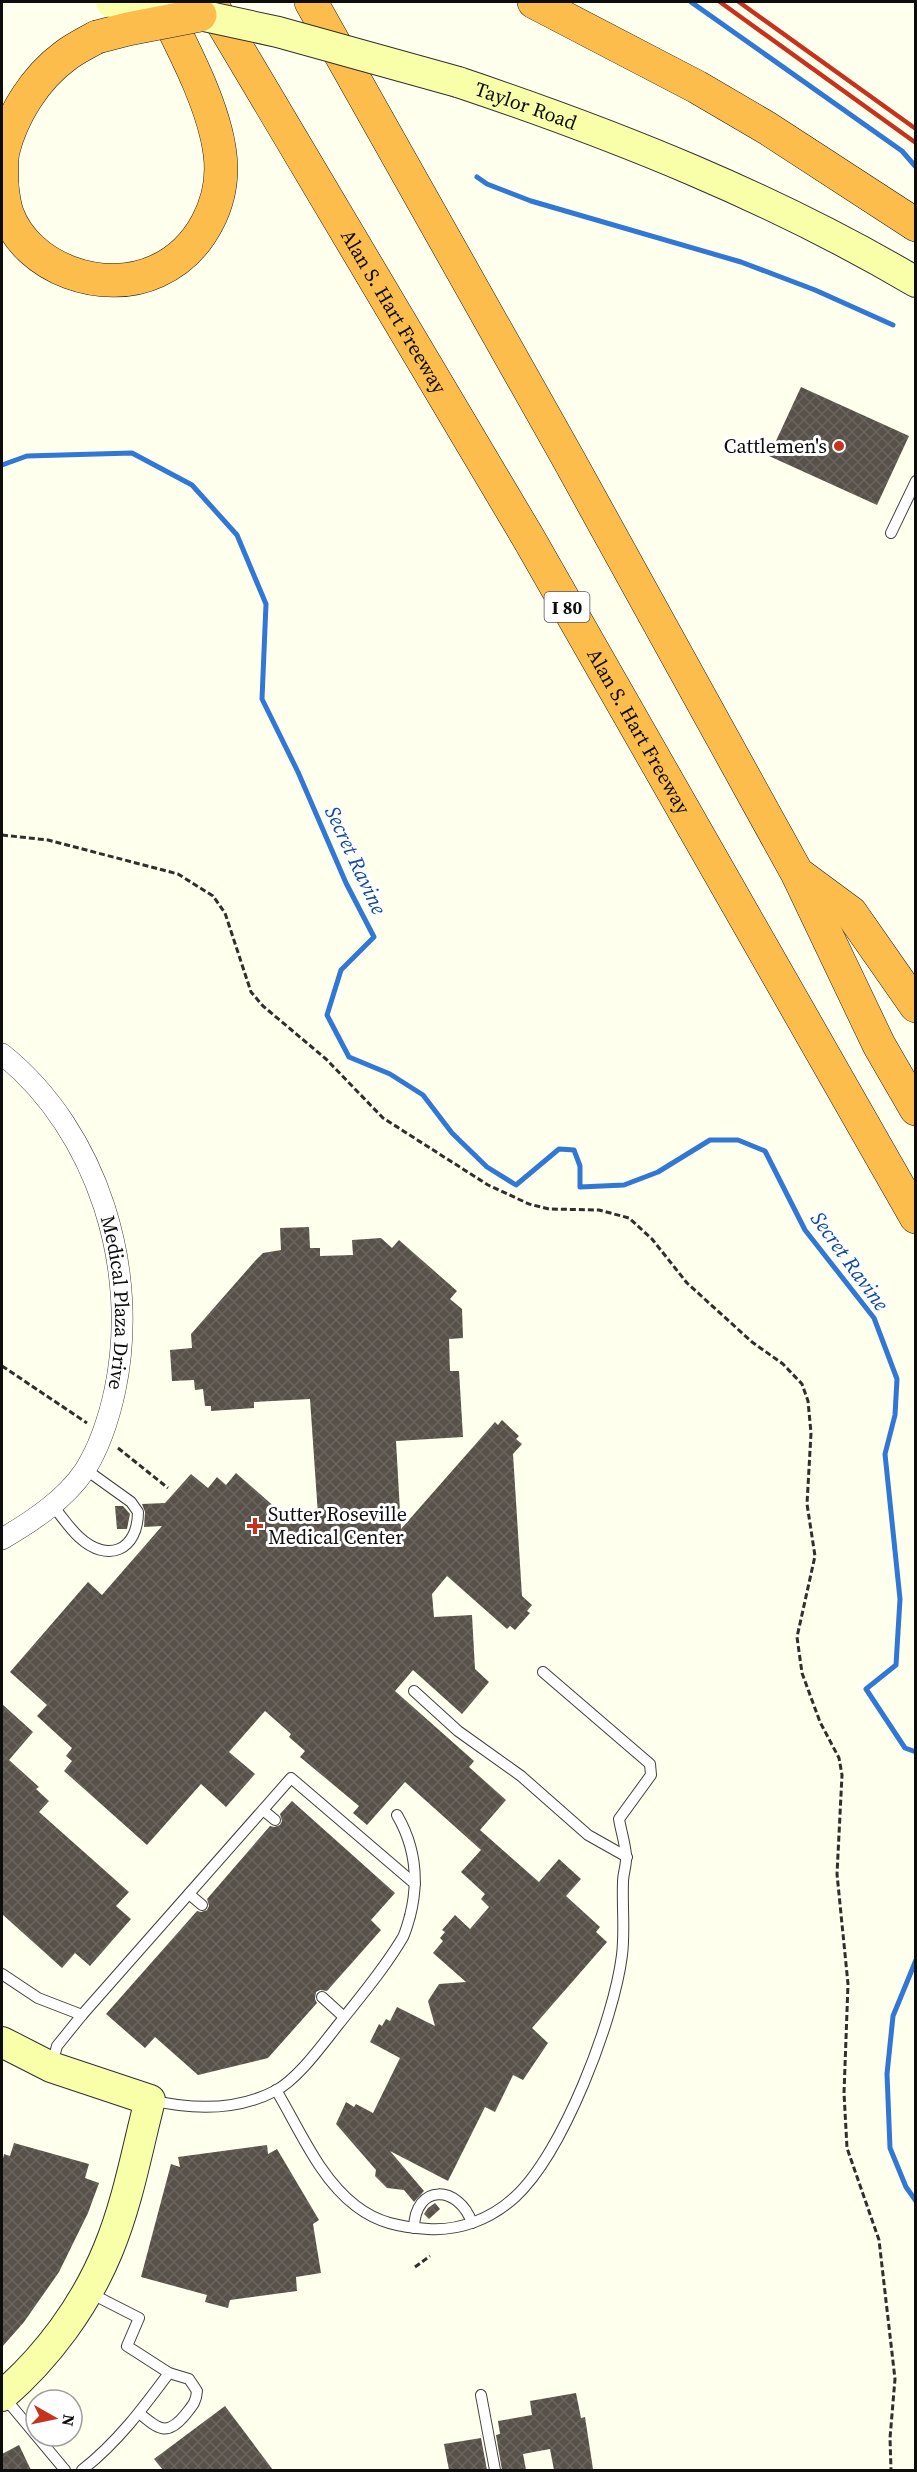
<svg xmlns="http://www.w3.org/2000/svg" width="917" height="2472" font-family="'Source Serif 4',serif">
  <defs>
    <pattern id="building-cross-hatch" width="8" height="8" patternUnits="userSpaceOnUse" patternTransform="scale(1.5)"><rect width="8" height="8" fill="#575149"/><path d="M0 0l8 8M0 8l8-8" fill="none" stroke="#6a655f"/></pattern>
  </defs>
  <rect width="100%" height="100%" fill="#ffffed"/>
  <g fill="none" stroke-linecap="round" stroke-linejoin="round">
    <g stroke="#3177d6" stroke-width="5">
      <path d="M691,2L902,151L916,167"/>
      <path d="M477,177L487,184L531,201L741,262L815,290L893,325"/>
      <path d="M2,465L27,456L132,453L192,485L237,535L266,604L262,699L298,772L346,883L374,937L341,970L327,1015L349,1057L390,1074L423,1095L452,1133L487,1167L516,1185L559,1149L574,1150L580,1166V1187L624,1185L658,1172L710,1140H738L765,1151L805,1230L874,1318L897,1379L895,1415L885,1454L900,1599L896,1665L866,1689L905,1748L916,1752"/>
      <path d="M916,1960L893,2016L887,2074L890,2148L906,2187L916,2201"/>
    </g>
  </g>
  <g fill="url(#building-cross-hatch)">
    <path d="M801,387L909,436L877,505L769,456Z"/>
    <path d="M309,1227L310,1248H320V1256L353,1255L352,1240L381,1238L392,1248L399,1240L457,1291L450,1299L462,1309L463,1338L449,1339L450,1371H459L463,1437L396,1441L401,1529L495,1422L498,1425L502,1420L519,1436L516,1439L522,1444L513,1454L522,1596L532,1605L527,1611L530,1613L515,1630L510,1626L507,1629L447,1576L432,1594L434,1617L472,1615L475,1669L489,1682L462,1714L413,1670L395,1691L474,1761L469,1767L506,1800L480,1830L539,1882L559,1859L581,1879L566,1896L600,1927L596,1932L607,1942L532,2028L548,2043L523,2080L513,2075L495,2112L485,2107L448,2181L390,2151L424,2191L414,2202L404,2190L387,2188L375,2176L376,2170L336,2124L346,2102L354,2107L356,2104L373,2113L400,2058L370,2042L379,2024L382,2026L386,2019L390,2021L397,2007L435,2026L428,2001L439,1984L466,1982L433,1953L443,1941L440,1938L445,1932L442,1930L455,1915L470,1929L489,1907L481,1899L485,1894L461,1872L481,1850L405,1782L367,1825L353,1813L359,1806L300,1757L305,1751L289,1737L291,1734L265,1711L229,1752L255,1774L226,1807L201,1784L147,1845L64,1771L72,1761L66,1756L72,1748L37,1716L47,1705L10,1672L88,1582L102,1595L162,1526L144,1527L145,1512L142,1504L165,1503L191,1474L208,1488L217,1477L226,1485L236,1473L286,1517L291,1511L296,1516L318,1515L310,1399L254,1402V1408L211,1411V1406H205L203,1389L195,1390L194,1380L172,1381L170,1350L192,1348L191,1334L255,1261L263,1253L281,1250L280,1228Z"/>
    <path d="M115,1506H123L130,1514L127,1529H117Z"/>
    <path d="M2,1704L33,1732L9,1760L39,1787L36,1789L49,1801L39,1812L129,1892L116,1906L131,1919L90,1966L75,1953L62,1968L2,1914Z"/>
    <path d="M292,1801L395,1893L371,1920L381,1930L327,1991L320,1990L316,1992L315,1999L317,2003L268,2058L198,2075L155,2037L145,2048L106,2014L197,1911L201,1912L207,1910L209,1906L207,1899L270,1826L274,1827L280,1825L282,1821L280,1814Z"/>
    <path d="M14,2143L89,2164L85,2178L99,2183L88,2213L59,2272L24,2322L2,2347V2163L4,2154L10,2156Z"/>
    <path d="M267,2145L268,2154L277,2149L319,2220L313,2224L321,2273L296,2277L297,2291L230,2300L228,2308L205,2302L207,2295L141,2277L171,2164L180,2167L178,2157Z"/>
    <path d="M435,2203L440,2209L429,2219L424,2214L428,2208Z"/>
    <path d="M576,2393L581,2418L585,2417L593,2469L589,2470H554L550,2449L523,2454L526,2470H502L496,2435L500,2434L498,2421L532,2415L530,2401Z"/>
    <path d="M225,2406L273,2470H163L154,2459Z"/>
    <path d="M481,2438L487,2470H449L444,2444Z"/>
    <path d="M19,2445L31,2470H2V2454Z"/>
  </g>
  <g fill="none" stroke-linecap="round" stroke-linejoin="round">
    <defs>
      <g id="lane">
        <path d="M891,533L916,481"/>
        <path d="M52,1505C61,1515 69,1528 79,1537C108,1564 138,1550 138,1512L131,1502L85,1469"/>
        <path d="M414,1691L458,1731L521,1776L588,1835L627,1857"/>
        <path d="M263,1810L275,1820"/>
        <path d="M189,1894L202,1905"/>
        <path d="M2,1974L38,1998L82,2015"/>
        <path d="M322,1997L344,2017"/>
        <path d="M52,2064L57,2046L82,2015L291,1778L415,1884"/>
        <path d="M276,2090C299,2128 319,2178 356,2206C378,2223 400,2227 428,2229C460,2231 491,2219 515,2197C563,2153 614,2020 622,1955C625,1930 622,1906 623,1882C623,1873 627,1864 626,1855C625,1843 621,1831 619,1819L651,1775L650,1764L543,1672"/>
        <path d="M151,2100C193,2110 236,2111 275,2091C298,2079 322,2045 338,2025C360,1997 385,1968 403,1937C406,1931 408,1923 410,1916C419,1881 415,1846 397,1815"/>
        <path d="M414,2228C415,2183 459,2185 472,2223"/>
        <path d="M90,2293L139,2318L127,2346L169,2373L189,2379L197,2391C196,2403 192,2406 185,2415C167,2437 158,2429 139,2413"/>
        <path d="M481,2395L495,2470"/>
        <path d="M4,2397L65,2470"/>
        <path d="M82,2470C117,2443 143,2408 169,2373"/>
      </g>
      <g id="street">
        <path id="s1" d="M2,1054C99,1132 140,1271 115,1390C109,1418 100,1446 85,1470C65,1500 31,1522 2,1539"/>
      </g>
      <g id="secondary">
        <path id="s2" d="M458,82C616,135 772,197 916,282"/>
        <path d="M2,2042L51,2067L150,2100C137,2150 128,2202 108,2250C85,2306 47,2357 2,2396"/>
      </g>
      <g id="highway">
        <path id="s3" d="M210,2L529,539L916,1217"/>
        <path d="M311,2L569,460L797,873L879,1045L916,1109"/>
        <path d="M534,2L697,87L767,128L916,225"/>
        <path d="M2,184C2,173 1,161 3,151C12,115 35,78 65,56C74,49 86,43 97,37"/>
        <path d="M2,186C3,194 4,204 7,213C27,269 104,296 157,271C201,251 226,201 220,154C214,105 182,46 160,2"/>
        <path d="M801,876L851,913L916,1006"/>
      </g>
    </defs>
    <use href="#lane" stroke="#404040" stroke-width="12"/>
    <use href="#street" stroke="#404040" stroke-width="22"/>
    <use href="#secondary" stroke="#2f2f2f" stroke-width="32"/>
    <use href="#highway" stroke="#1e1e1e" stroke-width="34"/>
    <g stroke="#2f2f2f" stroke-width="3" stroke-dasharray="6 3" stroke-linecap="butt">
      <path d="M2,835L48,840L178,874L213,896L225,913L251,992L263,1006L326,1059L383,1118L488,1185L529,1204L549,1209L599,1210L629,1218L652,1239L687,1283L752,1342L783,1364L802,1384L808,1401L811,1433L807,1504L815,1556L797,1637L802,1673L820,1722L839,1758L842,1775L837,1874L848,1984L844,2093L847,2148L879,2240L895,2379L890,2438L891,2470"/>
      <path d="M2,1366L87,1423"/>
      <path d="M118,1448L168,1488"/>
      <path d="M415,2267L430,2256"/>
    </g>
    <use href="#lane" stroke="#fff" stroke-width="10"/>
    <use href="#street" stroke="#fff" stroke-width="21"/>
    <use href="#secondary" stroke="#f9ffa8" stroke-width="30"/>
    <use href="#highway" stroke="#fdbd4d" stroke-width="33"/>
    <g stroke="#c6321c" stroke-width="4.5">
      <path d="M720,2L916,143"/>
      <path d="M739,2L916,129"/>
    </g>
    <defs>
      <path id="secondary-bridge" d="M111,2L200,15L278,32L458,82"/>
      <path id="highway-bridge" d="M97,37L128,29L200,15"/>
    </defs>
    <use href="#secondary-bridge" stroke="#2f2f2f" stroke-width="32" stroke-linecap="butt"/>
    <use href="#highway-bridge" stroke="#1e1e1e" stroke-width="34" stroke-linecap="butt"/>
    <use href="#secondary-bridge" stroke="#f9ffa8" stroke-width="30"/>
    <use href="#highway-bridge" stroke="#fdbd4d" stroke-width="33"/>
  </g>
  <g fill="#c6321c" stroke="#fff" stroke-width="2">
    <circle cx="839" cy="446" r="6"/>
    <path d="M252 1517h6v6h6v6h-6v6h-6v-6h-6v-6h6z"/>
  </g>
  <g text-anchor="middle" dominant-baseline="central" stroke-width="6" stroke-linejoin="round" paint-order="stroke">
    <rect fill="#fff" stroke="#565656" stroke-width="1.5" x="544.5" y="592" width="45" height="30" rx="4.5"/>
    <g font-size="18" font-weight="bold" fill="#0d0d0d">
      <text x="567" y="607">I 80</text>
    </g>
    <g font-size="20" fill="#0d0d0d" stroke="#fff">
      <text stroke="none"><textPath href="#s2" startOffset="72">Taylor Road</textPath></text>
      <text stroke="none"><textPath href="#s3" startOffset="360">Alan S. Hart Freeway</textPath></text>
      <text stroke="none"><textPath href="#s3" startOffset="846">Alan S. Hart Freeway</textPath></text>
      <text stroke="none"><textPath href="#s1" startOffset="284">Medical Plaza Drive</textPath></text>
    </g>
    <g font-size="20" fill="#0d0d0d" stroke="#fff" text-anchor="end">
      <text x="827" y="446">Cattlemen's</text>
      <text x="268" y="1514" text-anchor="start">Sutter Roseville<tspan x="268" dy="23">Medical Center</tspan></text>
    </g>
    <g font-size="21" font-style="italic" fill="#0e49a7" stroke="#fff">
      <text transform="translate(356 860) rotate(65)">Secret Ravine</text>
      <text transform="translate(850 1261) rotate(54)">Secret Ravine</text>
    </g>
  </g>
  <rect width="917" height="2472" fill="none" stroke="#0d0d0d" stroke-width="6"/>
  <g transform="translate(54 2418) rotate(99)"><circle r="28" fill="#ffffff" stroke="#9e9e9e" stroke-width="1.5"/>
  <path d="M0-4.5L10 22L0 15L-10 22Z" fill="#c6321c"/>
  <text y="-9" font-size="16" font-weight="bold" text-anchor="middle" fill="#0d0d0d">N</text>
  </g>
</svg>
